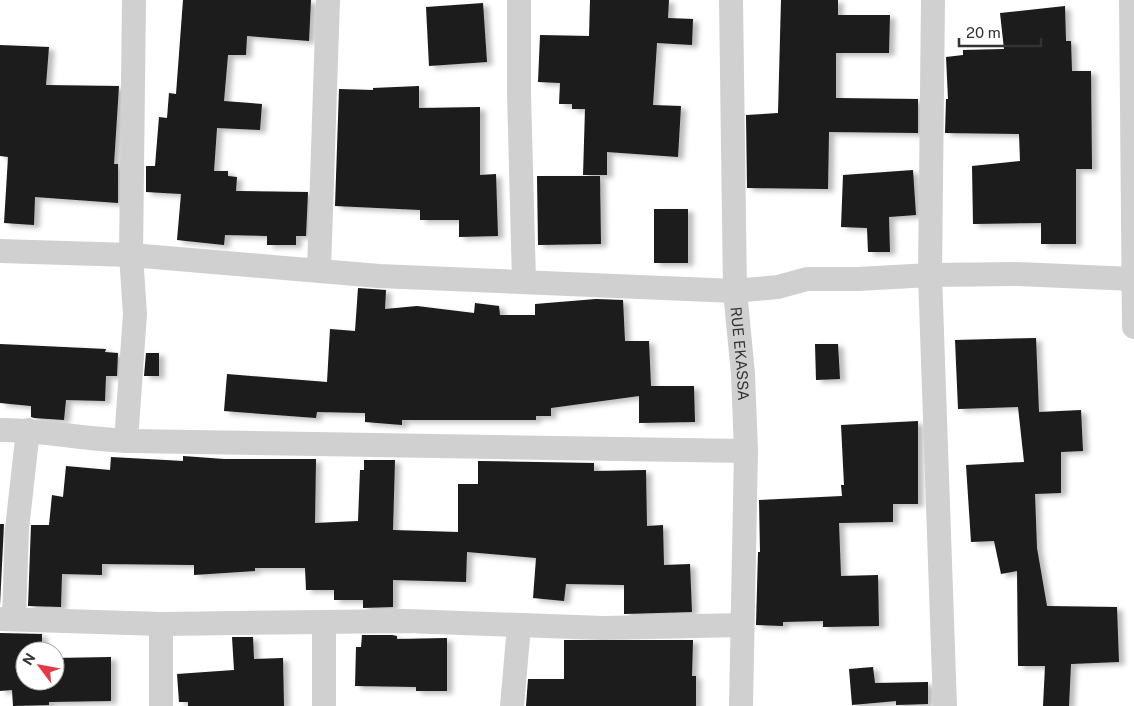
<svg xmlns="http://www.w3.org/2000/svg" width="1134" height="706" font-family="'Public Sans',sans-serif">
  <defs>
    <filter id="shadow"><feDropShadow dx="5.5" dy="3" stdDeviation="2.5" flood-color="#0004"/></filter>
  </defs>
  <rect width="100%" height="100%" fill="#fff"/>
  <g fill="#1a1a1a" filter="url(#shadow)">
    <path d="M183,0H311L309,41L247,36L246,55H228L224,101L262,104L260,130L217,128L214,171H228V176L237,177L236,191L308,192L306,236H296V245H267V236L225,235L224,245L177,240L181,194L146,192V166H155L159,117L167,118L169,93L176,94Z"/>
    <path d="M590,0H669L668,18L693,19L692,45L657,43L653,105L681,106L678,157L607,152V175H583L585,109H572V104H559L560,83L538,82L540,35L589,36Z"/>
    <path d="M781,0H838V15H890L889,53H836V98L918,99V133L829,132L828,189L747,188L746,115L778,113Z"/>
    <path d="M483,3L487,62L429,66L426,7Z"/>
    <path d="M1065,6L1066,41H1071L1072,71H1091L1092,169H1076V244H1041V223L973,224L972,166L1020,161L1019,134L945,133L946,99H948L946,57L963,55V50L1004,49L1000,13Z"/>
    <path d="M0,45L49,47L46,85L119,86L114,164H118V203L35,197L34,225L4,223L8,157L0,156Z"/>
    <path d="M419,86V108L480,107V175L496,174L498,236L459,237V220H420V210L335,206L339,89L373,90V88Z"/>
    <path d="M913,170L916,215L889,217L890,252H868L867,228L841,227L843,175Z"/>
    <path d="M537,176H600L601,244L538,245Z"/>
    <rect x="654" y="209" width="34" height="54"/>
    <path d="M358,288L386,290L385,309L417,306L474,313L475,303L499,306L500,315H535V304L596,299L623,300L625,341H649L651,386H694L695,422L639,423V396L551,408V416H536V420H402V425L365,422V413L317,412L316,418L224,411L227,374L327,382L330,329L355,331Z"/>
    <path d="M1036,338L1039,412L1081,410L1083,451L1061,452V493L1035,494L1037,548L1047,606L1117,607L1119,662L1071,664L1069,706H1043L1045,666H1018L1017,571L1001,574L994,541L971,542L966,465L1024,462L1018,407L958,409L955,340Z"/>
    <path d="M0,344L106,349L105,352L118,353L117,376H106L105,401L66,400L64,420L34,418L31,417V406L0,403Z"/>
    <path d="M815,344H838L840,379L816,380Z"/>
    <path d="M146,353H159V376H144Z"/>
    <path d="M918,421V504H893V522L839,523L841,576L878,575L879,626L823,627V621L783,622V626L756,625L758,552H760L759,500L842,496L841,485H844L841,425Z"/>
    <path d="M183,456L224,459H316L315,523L358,521L360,470H364V460H395L393,530L458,532V484H478V461L594,463V471L646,470L647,526L663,525L664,565L690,564L692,612L624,614V585L566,584L564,601L533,598L536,558L467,552L466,582L393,580V607L363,608V600H334V590H306L305,568H255V571L194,575V565L102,564V575L62,574L61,607L28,606L31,525H49L52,495L63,497L66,466L110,470L111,457L183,461Z"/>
    <path d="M0,524H4L0,605Z"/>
    <path d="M0,633L42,634V651H25V681H55V658L111,657V701L49,702V705L13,706L12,690L0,691Z"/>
    <path d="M362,635H392L397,636V639L447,638V691H416V687L355,686L356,647H361Z"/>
    <path d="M232,637H253L254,659L283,658L284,706H188V702H179L177,674L234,670Z"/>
    <path d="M564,640H693L692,676H696V706H526L528,679H564Z"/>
    <path d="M873,667L875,683L928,682V704L896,705V701L852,705L849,669Z"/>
  </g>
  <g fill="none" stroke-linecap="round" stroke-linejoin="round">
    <g stroke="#d0d0d0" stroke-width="24">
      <path d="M519,0V94L524,281"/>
      <path id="s1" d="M731,0L735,291L743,374L746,451L741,706"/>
      <path d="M933,0L930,275L945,706"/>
      <path d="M1131,0L1134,327"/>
      <path d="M0,251L131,255L379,276L735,291L778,287L807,279H858L930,275L1017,274L1134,279"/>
      <path d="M319,270L328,0"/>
      <path d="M0,430C44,430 87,440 131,441C336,446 541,449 746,451"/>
      <path d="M126,441L135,314L131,255L134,0"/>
      <path d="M0,619L161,624L406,621L603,628L742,625"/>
      <path d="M14,619L17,529L28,430"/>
      <path d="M161,706V624"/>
      <path d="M324,706V622"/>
      <path d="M512,706L519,626"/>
    </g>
  </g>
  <g text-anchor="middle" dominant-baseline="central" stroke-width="5" stroke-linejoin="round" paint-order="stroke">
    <g font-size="15" fill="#333" stroke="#fff">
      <text stroke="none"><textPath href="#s1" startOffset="354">RUE EKASSA</textPath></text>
    </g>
  </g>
  <g transform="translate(40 666) rotate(302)"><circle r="24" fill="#ffffff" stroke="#adadad"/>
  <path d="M0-4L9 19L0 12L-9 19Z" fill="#e63946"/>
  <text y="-8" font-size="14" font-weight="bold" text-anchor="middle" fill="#333333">N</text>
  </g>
  <path d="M959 38v8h82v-8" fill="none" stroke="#333333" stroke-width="2.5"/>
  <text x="966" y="38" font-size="15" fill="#333333" stroke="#ffffff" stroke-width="4" paint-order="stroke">20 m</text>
</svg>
